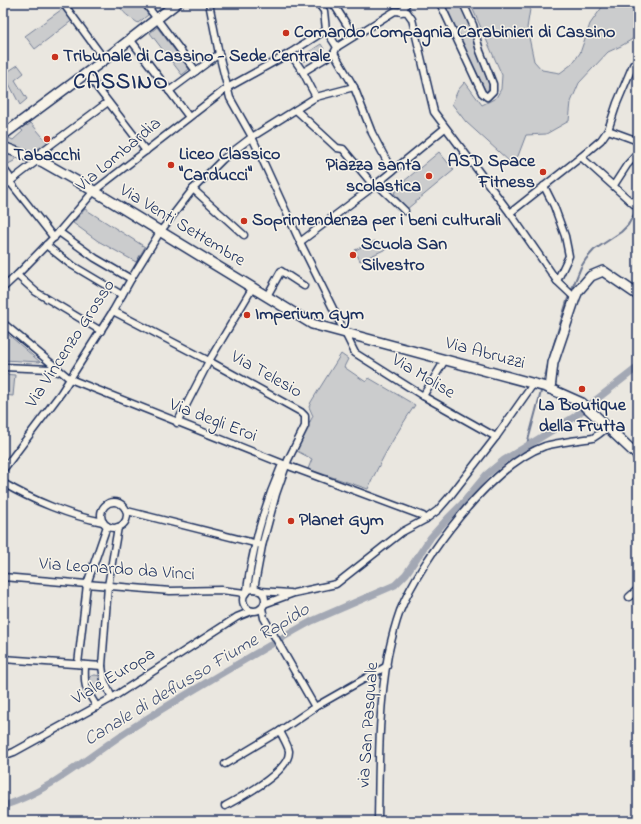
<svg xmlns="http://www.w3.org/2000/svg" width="641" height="824" font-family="'Indie Flower',sans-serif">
  <rect width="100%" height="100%" fill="#eae7e0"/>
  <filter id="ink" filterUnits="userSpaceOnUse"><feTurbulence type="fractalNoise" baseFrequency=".025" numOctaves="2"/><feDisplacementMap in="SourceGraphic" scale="8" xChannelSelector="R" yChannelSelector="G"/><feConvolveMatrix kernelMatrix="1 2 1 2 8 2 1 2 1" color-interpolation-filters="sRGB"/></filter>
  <g filter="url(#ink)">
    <g fill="#cbcccd" stroke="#737e96">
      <path d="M119,3H141L148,15L138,23C131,18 120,12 119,3Z"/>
      <path d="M443,3H460L473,33L474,44L489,84L488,90L486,92Z"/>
      <path d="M470,3H531L527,28L534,61L542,70L560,73L572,64L580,53L590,24L605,3H638V33L631,40L621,46L608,52L579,83L571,102L569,121L546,134L526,135L518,156L509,161L466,122L452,104L458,90L465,82L482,105L496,98L501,89L502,75Z"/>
      <path d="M65,7L74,19L35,49L25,36Z"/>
      <path d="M157,27L189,69L182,75L150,33Z"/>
      <path d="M321,44L324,49L304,62L301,57Z"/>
      <path d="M18,65L24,73L15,80L27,99L20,105L4,74Z"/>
      <path d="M24,122L27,126L31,123L48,143L34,155L6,142L7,137L13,140L23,131L18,127Z"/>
      <path d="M439,152L454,170L407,209L394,193L399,189L397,187Z"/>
      <path d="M3,153L16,157L14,161L4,166L3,164Z"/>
      <path d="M85,209L145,247L136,262L98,241L73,223Z"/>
      <path d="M375,241L386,249L360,261L355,250Z"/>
      <path d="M3,330L40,362L3,360Z"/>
      <path d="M341,354L348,359L344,367L366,382L369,378L415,405C397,432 381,459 368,489L308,469L312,459L295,450L313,416L309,407L311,402Z"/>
      <path d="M3,374L15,375L13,396L3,395Z"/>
      <circle cx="95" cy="683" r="8"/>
    </g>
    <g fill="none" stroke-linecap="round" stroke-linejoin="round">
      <g stroke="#6d7892" stroke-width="2">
        <path d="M550,357L567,301L581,267L586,259L594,250L621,232L628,225L637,209"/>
        <path d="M543,384L549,361"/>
        <path d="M526,448L542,388"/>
      </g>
      <path stroke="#a3a8b4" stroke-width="7" d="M3,806C51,791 90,755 132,728C185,694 240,663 294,631L312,621L395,585L406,574L431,537L448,518L462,504L486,475L504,460L574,417L638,367"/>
      <defs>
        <g id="street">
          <path d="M63,3L104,59"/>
          <path d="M145,3L196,71"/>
          <path d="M209,3L219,54L230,98L252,137L300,242L355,353L423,396L496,437"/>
          <path d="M333,3L354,36"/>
          <path d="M440,3L482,93L487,97L493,91V84L480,51L473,25L463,3"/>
          <path d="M401,12L407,3"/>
          <path d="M130,39L189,117"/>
          <path d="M337,47L395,11L407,12L412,19L434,112L510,213L557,281L575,298"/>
          <path d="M290,53L303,72L334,53L337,47L326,30L324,11L318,3"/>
          <path d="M334,53L354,87L372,133L392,171"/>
          <path d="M303,72L316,97"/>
          <path d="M86,73L146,151"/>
          <path d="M169,91L219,54"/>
          <path d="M296,110L337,148L343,149L374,186"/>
          <path d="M608,130L638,141"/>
          <path d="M581,157L638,208"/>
          <path d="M33,158L108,102"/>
          <path d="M3,168L9,176L10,182L54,238"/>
          <path d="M377,184L405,211"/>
          <path d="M614,185L627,165L638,153"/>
          <path d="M544,186L554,206L565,236L569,256L557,281"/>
          <path d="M3,187L38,160"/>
          <path d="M193,189L244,235"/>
          <path d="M510,213L581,157L601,140L608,130L617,103L633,65L638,60"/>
          <path d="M59,232L95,258L131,279"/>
          <path d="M300,242L374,186L445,128"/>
          <path d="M46,245L70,264L122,295"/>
          <path d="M17,275L36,292L101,331"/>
          <path d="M3,288L17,275L59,232L94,191L227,88L290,53L326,30"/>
          <path d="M267,296L281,271L304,286"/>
          <path d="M113,311L209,361L301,412L305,416V426L288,460L276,494L262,546L254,589"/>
          <path d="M3,323L70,379L286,465L423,516L426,519"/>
          <path d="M3,367L51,369L57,372"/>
          <path d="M423,396L445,360"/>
          <path d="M177,423L209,361L253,287"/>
          <path d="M3,470L61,393L113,311L131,279L160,232L193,189L223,159L252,137L316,97L354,87"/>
          <path d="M3,483C32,500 70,516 103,522"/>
          <circle cx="114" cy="515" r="13"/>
          <path d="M127,511L262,545"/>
          <path d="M3,577L170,591L221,590L245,593"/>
          <circle cx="254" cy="600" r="11"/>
          <path d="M247,591C248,581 250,570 252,560C258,528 268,497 281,467"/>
          <path d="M259,591L290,593"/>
          <path d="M629,597L638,589"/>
          <path d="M264,604L294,593L336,584L402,532L426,519L438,510L451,495L496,437L534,383"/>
          <path d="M262,608L264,618L315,707"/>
          <path d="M3,659L102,666"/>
          <path d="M78,664L87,584L107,526"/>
          <path d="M85,665C84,687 85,688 97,707"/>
          <path d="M112,698L104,680L102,666L108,586L118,527"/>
          <path d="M3,756L14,752L112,698L237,617L252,611"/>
          <path d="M225,764L280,731L315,707L387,666"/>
          <path d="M225,806C241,797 290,772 289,751C288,745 282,736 280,731"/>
          <path d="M378,821C379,766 378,710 388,655C391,641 395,625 400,611C421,559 491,465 545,446C559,442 578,440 593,438L599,434L608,427"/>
        </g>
        <g id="secondary">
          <path d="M3,135L100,63L177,3"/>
          <path d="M3,147L43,162L94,191L312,324L546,387L582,403L638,456"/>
          <path d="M550,389L553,363L575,298L578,291L591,276L603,271L638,295"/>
        </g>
      </defs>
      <use href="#street" stroke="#1b2f5e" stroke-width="9"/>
      <use href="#secondary" stroke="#1b2f5e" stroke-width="12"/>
      <use href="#street" stroke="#f7f3e8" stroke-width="6"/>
      <use href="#secondary" stroke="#f7f3e8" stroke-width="9"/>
    </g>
  </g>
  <g fill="#c8321e" stroke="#f7f3e8" stroke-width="1.5">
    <circle cx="286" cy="33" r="4"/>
    <circle cx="55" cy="57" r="4"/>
    <circle cx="47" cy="139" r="4"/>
    <circle cx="171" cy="165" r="4"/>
    <circle cx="543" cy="172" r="4"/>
    <circle cx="429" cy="176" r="4"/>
    <circle cx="244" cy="221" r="4"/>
    <circle cx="353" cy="255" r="4"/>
    <circle cx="247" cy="315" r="4"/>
    <circle cx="582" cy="389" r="4"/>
    <circle cx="291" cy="521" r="4"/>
  </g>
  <g text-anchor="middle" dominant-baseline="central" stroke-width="3" stroke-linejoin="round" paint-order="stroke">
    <g font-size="18" font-weight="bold" fill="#1b2f5e" stroke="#f7f3e8" text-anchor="start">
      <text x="294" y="33">Comando Compagnia Carabinieri di Cassino</text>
      <text x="63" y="57">Tribunale di Cassino - Sede Centrale</text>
      <text x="179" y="155">Liceo Classico<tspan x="179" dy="21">"Carducci"</tspan></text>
      <text x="47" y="156" text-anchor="middle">Tabacchi</text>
      <text x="535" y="162" text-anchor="end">ASD Space<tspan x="535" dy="21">Fitness</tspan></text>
      <text x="421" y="166" text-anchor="end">Piazza santa<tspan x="421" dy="21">scolastica</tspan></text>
      <text x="252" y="221">Soprintendenza per i beni culturali</text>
      <text x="361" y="245">Scuola San<tspan x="361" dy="21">Silvestro</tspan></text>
      <text x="255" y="315">Imperium Gym</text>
      <text x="582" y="406" text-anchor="middle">La Boutique<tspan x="582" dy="21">della Frutta</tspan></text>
      <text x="299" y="521">Planet Gym</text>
    </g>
    <g font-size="18" fill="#1b2f5e" stroke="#f7f3e8">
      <text transform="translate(119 155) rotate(-40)">Via Lombardia</text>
      <text transform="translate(182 226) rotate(31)">Via Venti Settembre</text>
      <text transform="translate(71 344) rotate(-57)">Via Vincenzo Grosso</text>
      <text transform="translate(485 354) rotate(15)">Via Abruzzi</text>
      <text transform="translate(266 375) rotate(29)">Via Telesio</text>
      <text transform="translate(423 377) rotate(31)">Via Molise</text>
      <text transform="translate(213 421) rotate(21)">Via degli Eroi</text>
      <text transform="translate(117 570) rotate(4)">Via Leonardo da Vinci</text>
      <text transform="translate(114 677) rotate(-31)">Viale Europa</text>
      <text transform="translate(369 725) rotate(-86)">via San Pasquale</text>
    </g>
    <g font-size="19" font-style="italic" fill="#445378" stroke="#f7f3e8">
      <text transform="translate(197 675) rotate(-31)">Canale di deflusso Fiume Rapido</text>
    </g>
    <g font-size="22" font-weight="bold" letter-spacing="1" fill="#1b2f5e" stroke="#f7f3e8">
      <text x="121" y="83">CASSINO</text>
    </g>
  </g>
  <rect width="641" height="824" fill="none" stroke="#f7f3e8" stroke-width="16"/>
  <rect x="8" y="8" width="625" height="808" fill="none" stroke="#1b2f5e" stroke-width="1.5" filter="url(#ink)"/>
</svg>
